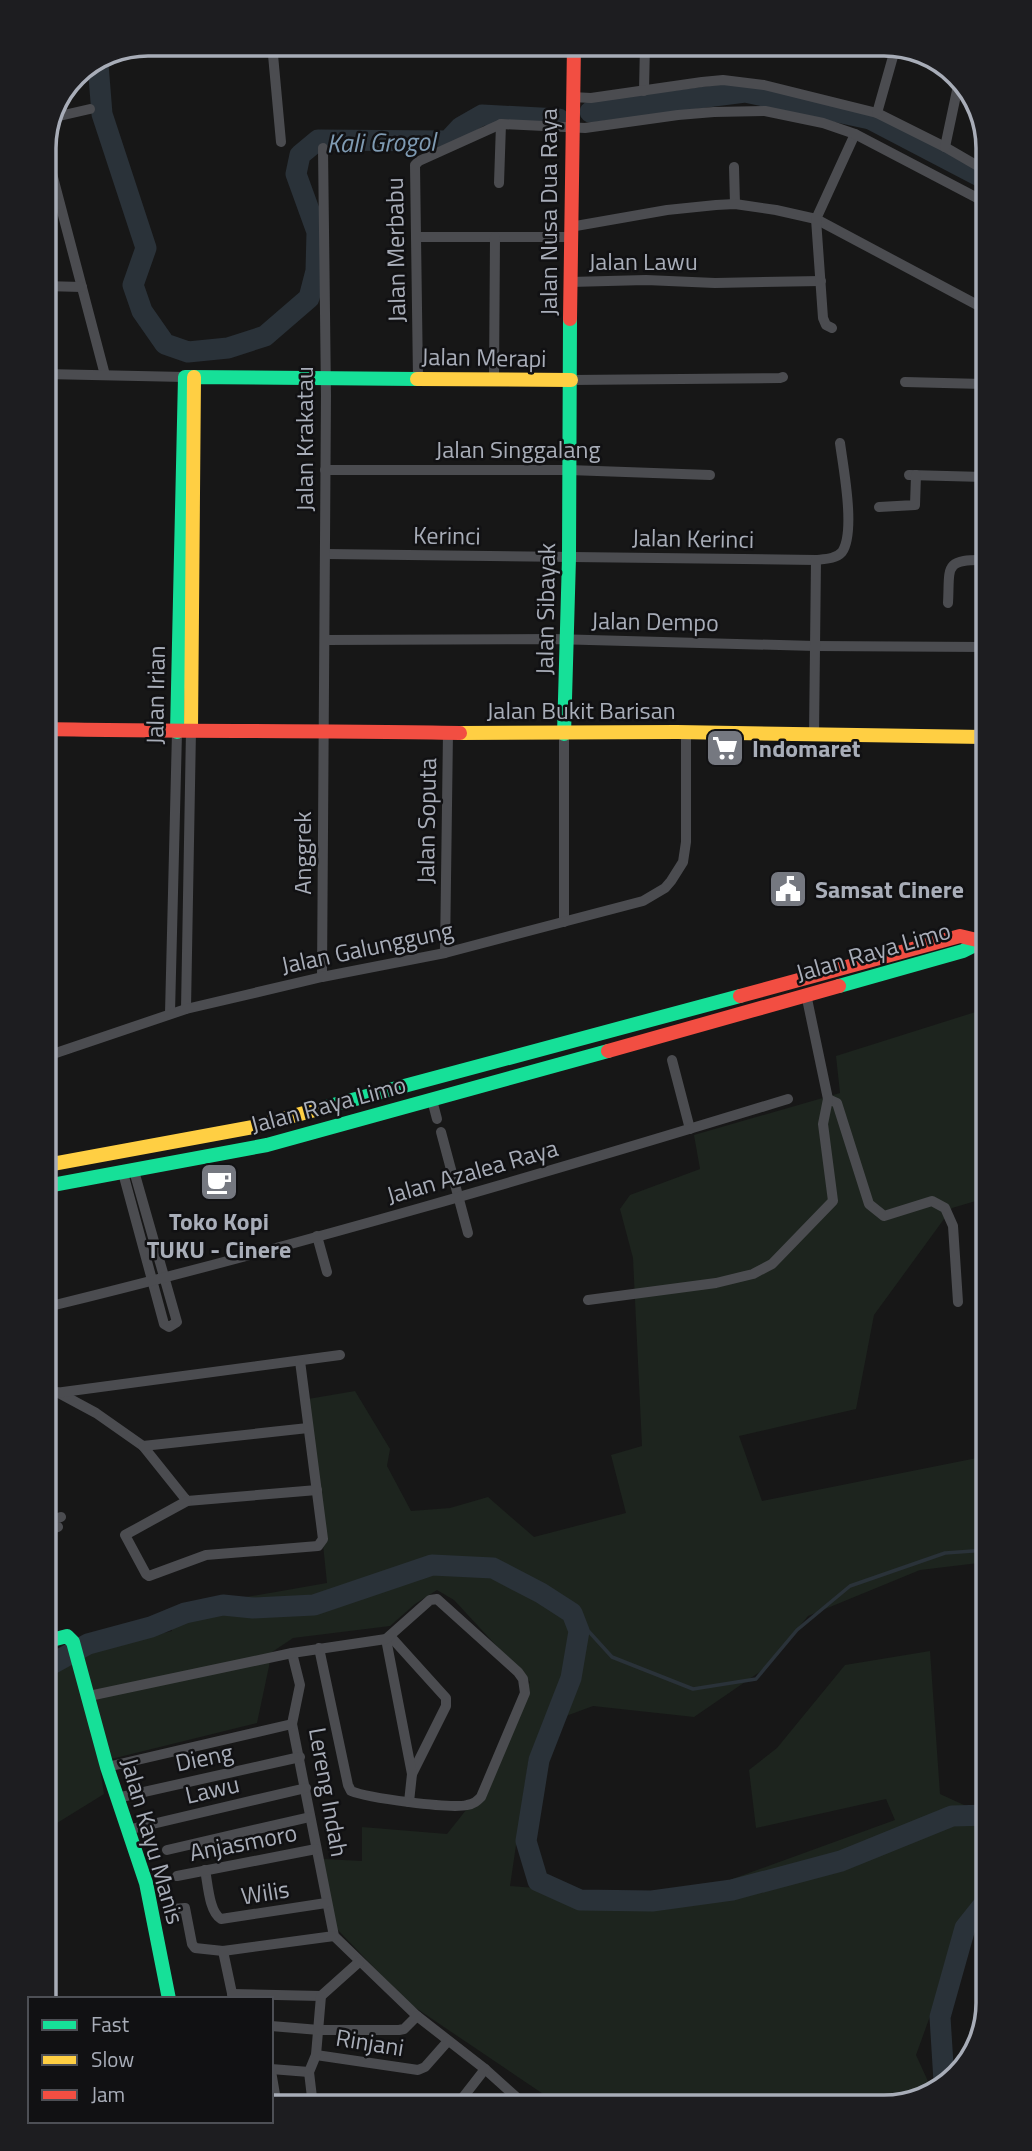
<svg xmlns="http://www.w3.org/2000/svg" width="1032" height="2151" font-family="'Titillium Web',sans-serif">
  <rect width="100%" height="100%" fill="#171717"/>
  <path fill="#1d241e" d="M985,1009L986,1198L952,1208L874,1315L856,1409L739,1436L762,1501L987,1456V1562L920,1570L808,1616L764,1669L694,1717L593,1706L558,1719L529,1757L510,1886L677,1899L895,1820L886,1799L756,1828L749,1770L777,1748L845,1665L930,1651L940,1794L988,1816V1902L946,1972L916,2055L932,2090L918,2102L558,2104L407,2002L337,1929L323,1859L362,1861V1827L447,1834L474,1800L530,1682L454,1600L437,1590L415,1604L390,1626L293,1638L272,1652L257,1723L99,1762L104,1794L49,1828L48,1659L172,1631V1610L327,1583L308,1399L355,1391L390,1449L387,1466L411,1511L450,1508L488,1497L534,1537L626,1513L611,1455L642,1446L633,1258L620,1209L630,1195L700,1169L694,1135L840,1093L836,1056Z"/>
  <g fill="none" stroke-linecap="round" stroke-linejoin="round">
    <path stroke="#2a3239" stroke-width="3.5" d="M572,1613L612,1657L693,1689L756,1679L797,1630L850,1586L945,1553L987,1550"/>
    <g stroke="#2a3239" stroke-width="21">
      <path d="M98,64L102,114L146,248L133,285L142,311L165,344L188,352L228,348L265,336L309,298L316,271L317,232L296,174L300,155L318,140L448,141L461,127L482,115L559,119"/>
      <path d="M590,112L745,92L870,119L983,178"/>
      <path d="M48,1666L88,1644L151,1627L185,1613L223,1605L253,1608L314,1605L432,1565L493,1568L541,1593L572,1613L579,1631L571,1678L539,1760L526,1841L538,1881L580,1900L652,1901L732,1890L841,1861L952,1816L988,1815"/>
      <path d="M944,2081L940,2017L965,1928L988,1899"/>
    </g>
    <g stroke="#4b4c50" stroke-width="10">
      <path d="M272,44L281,142"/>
      <path d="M644,91L645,44"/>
      <path d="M572,97L591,98L702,82L723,80L764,85L877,113L945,147L983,169"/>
      <path d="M877,113L896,46"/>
      <path d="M55,117L90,109"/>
      <path d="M44,143L105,375"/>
      <path d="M945,147L959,81"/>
      <path d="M734,167L735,204"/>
      <path d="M499,183L501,124"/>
      <path d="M44,204L60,205"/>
      <path d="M570,227L667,210L716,205L735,204L776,210L816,219L983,308"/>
      <path d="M416,237H570"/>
      <path d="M570,282L646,280L715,283L821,281"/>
      <path d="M44,286L82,287"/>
      <path d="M832,328L826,325L823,318L816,219L855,134"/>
      <path d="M45,374L185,377"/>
      <path d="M418,379L415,165L419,161L501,124L585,128L678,115L714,112L765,111L823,123L855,134L983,201"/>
      <path d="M494,380L495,237"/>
      <path d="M571,380L780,378L783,377"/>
      <path d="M905,382L983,384"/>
      <path d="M325,470H569L710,475"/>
      <path d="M909,475L984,477"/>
      <path d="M879,507L915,505L916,475"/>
      <path d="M326,554L816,560"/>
      <path d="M948,603C950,568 943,559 984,560"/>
      <path d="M326,640L553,639L815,646L984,647"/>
      <path d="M814,735L816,560C825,559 836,559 842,552C856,532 843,466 840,443"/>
      <path d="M564,922V734"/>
      <path d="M445,953L448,732"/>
      <path d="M322,977L326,395L323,148"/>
      <path d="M186,1009L191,730"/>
      <path d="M170,1013L177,732"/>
      <path d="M47,1056L186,1009L322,977L445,953L643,901L665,888L671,881L683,862L686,842V732"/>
      <path d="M672,1060L690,1129"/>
      <path d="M828,1099L837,1103L869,1204L884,1216L932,1201L945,1208L953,1226L958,1302"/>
      <path d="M432,1100L437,1119"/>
      <path d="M441,1132L468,1233"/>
      <path d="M123,1173L164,1324L169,1327L177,1322L134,1171"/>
      <path d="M317,1236L327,1272"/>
      <path d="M588,1300L716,1283L753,1274L772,1264L833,1201L823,1124L828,1099L806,994"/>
      <path d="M47,1307C297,1246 543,1174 788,1099"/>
      <path d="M57,1392L96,1413L143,1446L187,1501L317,1490"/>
      <path d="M48,1394L340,1355"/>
      <path d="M143,1446L308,1428"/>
      <path d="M187,1501L125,1535L146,1574L149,1576L206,1555L318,1546L323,1539L300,1361"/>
      <path d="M48,1521L61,1517"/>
      <path d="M48,1530L58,1527"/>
      <path d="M390,1636L446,1698V1706L412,1774"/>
      <path d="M386,1639L412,1774L409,1802"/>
      <path d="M292,1653L300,1685L292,1724L334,1936L417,2016L485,2069L524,2104"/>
      <path d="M89,1696L292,1653L386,1639L430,1600L437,1599L518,1672L523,1679L525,1693L481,1797C477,1801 474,1804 467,1805C450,1809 368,1798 351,1791L348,1785L319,1648"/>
      <path d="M107,1767L292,1724"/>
      <path d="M117,1798L300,1757"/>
      <path d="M127,1830L306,1788"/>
      <path d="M167,1850L310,1817"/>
      <path d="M205,1870C208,1884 209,1912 221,1919L326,1903"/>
      <path d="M177,1876L316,1849"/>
      <path d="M172,1909L185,1908L192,1944L195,1948L223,1951L334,1936"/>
      <path d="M223,1951L233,1998"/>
      <path d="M232,1994L321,1996"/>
      <path d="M271,2026L319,2030H399L404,2029L417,2016"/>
      <path d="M316,2055L418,2070L425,2067L448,2041"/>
      <path d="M271,2069L309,2072"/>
      <path d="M271,2071L277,2106"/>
      <path d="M312,2103L331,2106"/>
      <path d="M457,2105L485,2069"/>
      <path d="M313,2106L309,2072L316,2055L321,1996L359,1962"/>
    </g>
    <g stroke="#16e098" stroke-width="14">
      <path d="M177,732L185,377L417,379"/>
      <path d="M564,734L569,558L570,319"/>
      <path d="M839,986L963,951L985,940"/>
      <path d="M322,1108L740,996"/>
      <path d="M47,1186L267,1145L608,1051"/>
      <path d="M48,1641L67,1636L73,1642L107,1767L146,1883L169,1999"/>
    </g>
    <g stroke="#ffcf43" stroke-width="14">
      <path d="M417,379L571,380"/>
      <path d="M191,730L194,377"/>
      <path d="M460,733L677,732L984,737"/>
      <path d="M47,1165L253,1127L322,1108"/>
    </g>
    <g stroke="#f24e42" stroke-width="14">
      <path d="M570,319L574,44"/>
      <path d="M46,729C184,732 322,730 460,733"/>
      <path d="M740,996L960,936L981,941"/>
      <path d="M608,1051L839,986"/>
    </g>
  </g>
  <defs>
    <symbol id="supermarket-square" viewBox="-11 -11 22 22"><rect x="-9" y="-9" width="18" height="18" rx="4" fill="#757880" stroke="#111113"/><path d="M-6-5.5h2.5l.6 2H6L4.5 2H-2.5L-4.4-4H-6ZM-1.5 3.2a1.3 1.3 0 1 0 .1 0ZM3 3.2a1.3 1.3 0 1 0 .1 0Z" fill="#fff"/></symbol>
    <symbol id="civic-square" viewBox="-11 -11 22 22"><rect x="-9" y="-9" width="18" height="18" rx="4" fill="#757880" stroke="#111113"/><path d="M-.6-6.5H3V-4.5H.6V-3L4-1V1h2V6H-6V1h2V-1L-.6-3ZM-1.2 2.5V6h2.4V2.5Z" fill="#fff"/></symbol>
    <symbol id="cafe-square" viewBox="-11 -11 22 22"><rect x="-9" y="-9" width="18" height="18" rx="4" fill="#757880" stroke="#111113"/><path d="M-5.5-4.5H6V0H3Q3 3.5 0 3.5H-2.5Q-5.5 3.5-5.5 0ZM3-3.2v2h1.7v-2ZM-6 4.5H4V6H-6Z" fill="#fff"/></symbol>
  </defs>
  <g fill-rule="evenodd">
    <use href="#supermarket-square" x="703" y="726" width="44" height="44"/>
    <use href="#civic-square" x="766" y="867" width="44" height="44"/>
    <use href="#cafe-square" x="197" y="1160" width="44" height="44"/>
  </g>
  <g text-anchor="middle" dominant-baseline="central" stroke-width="5" stroke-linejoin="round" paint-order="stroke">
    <g font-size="24" fill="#a8adb8" stroke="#111113">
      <text transform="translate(548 212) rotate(-90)">Jalan Nusa Dua Raya</text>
      <text transform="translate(395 250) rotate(-91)">Jalan Merbabu</text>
      <text x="643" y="261">Jalan Lawu</text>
      <text transform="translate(484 357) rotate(1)">Jalan Merapi</text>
      <text transform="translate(304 439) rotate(-90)">Jalan Krakatau</text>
      <text x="518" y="449">Jalan Singgalang</text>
      <text transform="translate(447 535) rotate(1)">Kerinci</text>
      <text transform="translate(693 538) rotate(1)">Jalan Kerinci</text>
      <text transform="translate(545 609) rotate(-89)">Jalan Sibayak</text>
      <text transform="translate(655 621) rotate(1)">Jalan Dempo</text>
      <text transform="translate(155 695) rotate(-89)">Jalan Irian</text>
      <text x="581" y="710">Jalan Bukit Barisan</text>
      <text transform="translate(426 821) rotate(-89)">Jalan Soputa</text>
      <text transform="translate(302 853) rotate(-90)">Anggrek</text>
      <text transform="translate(367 947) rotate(-12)">Jalan Galunggung</text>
      <text transform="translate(873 951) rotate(-16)">Jalan Raya Limo</text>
      <text transform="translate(328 1104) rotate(-15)">Jalan Raya Limo</text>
      <text transform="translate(472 1171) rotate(-16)">Jalan Azalea Raya</text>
      <text transform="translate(204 1757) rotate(-12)">Dieng</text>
      <text transform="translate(212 1789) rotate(-13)">Lawu</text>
      <text transform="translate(329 1792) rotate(80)">Lereng Indah</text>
      <text transform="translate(153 1841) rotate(74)">Jalan Kayu Manis</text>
      <text transform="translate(243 1842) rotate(-11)">Anjasmoro</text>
      <text transform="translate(265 1892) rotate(-9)">Wilis</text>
      <text transform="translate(370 2042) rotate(9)">Rinjani</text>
    </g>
    <g font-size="24" font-weight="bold" fill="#a8adb8" stroke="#111113" text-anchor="start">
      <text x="752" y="748">Indomaret</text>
      <text x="815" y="889">Samsat Cinere</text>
      <text x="219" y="1221" text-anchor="middle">Toko Kopi<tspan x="219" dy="28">TUKU - Cinere</tspan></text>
    </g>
    <g font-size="26" font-style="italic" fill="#7f9bb3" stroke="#111113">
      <text transform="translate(381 142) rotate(-1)">Kali Grogol</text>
    </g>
  </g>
  <path d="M0 0H1032V2151H0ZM148 56H884A92 92 0 0 1 976 148V2003A92 92 0 0 1 884 2095H148A92 92 0 0 1 56 2003V148A92 92 0 0 1 148 56Z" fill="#1d1d20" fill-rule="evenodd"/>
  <path fill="none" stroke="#a8adb8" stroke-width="3.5" d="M148 56H884A92 92 0 0 1 976 148V2003A92 92 0 0 1 884 2095H148A92 92 0 0 1 56 2003V148A92 92 0 0 1 148 56Z"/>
  <rect x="28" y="1997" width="245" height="126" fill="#111113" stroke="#4d4f55" stroke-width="2"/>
  <rect x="42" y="2020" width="35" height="10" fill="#16e098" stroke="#4d4f55" stroke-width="2"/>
  <text x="91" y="2032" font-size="21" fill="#a8adb8">Fast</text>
  <rect x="42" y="2055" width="35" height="10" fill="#ffcf43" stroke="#4d4f55" stroke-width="2"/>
  <text x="91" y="2067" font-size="21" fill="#a8adb8">Slow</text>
  <rect x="42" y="2090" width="35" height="10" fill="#f24e42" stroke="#4d4f55" stroke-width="2"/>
  <text x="91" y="2102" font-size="21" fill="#a8adb8">Jam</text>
</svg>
